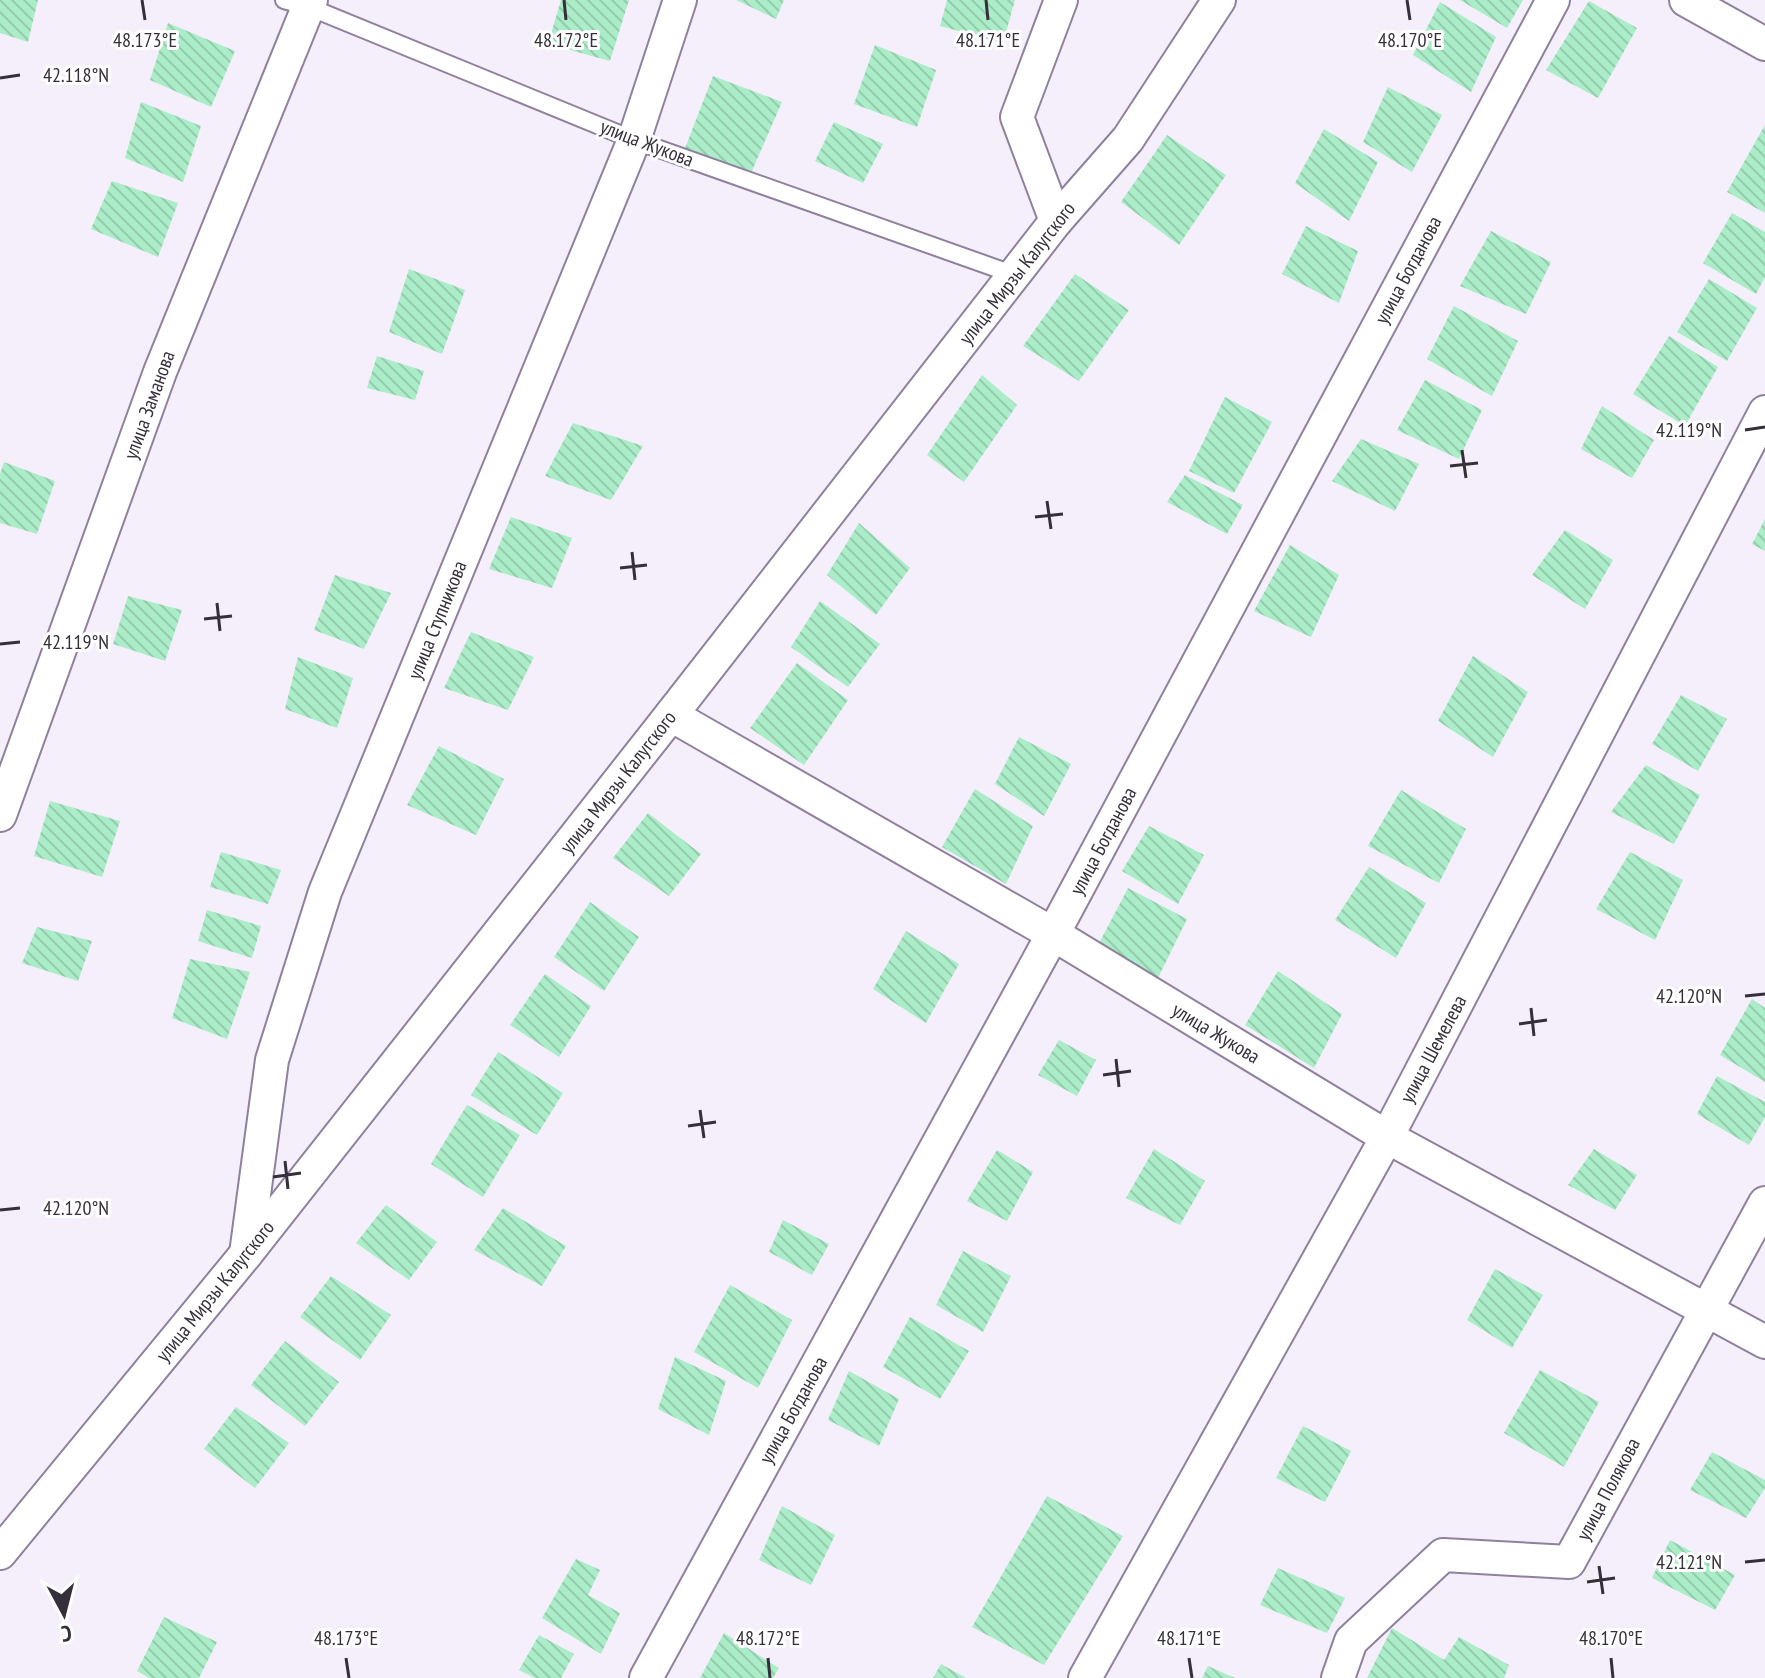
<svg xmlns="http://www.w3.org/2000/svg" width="1765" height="1678" font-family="'PT Sans Narrow',sans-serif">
  <defs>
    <pattern id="building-back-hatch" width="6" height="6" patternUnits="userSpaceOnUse" patternTransform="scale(2)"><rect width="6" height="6" fill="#abedc8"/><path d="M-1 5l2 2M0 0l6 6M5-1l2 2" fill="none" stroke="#94ccad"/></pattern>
  </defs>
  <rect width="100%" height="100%" fill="#f5effc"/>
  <g fill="url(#building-back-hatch)">
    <path d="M0,0H38L28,42L0,33Z"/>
    <path d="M561,0H629L610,61L548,44Z"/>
    <path d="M736,0H784L776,19Z"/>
    <path d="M947,0H1015L1003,43L940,26Z"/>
    <path d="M1460,0H1523L1507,28Z"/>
    <path d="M1589,1L1637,28L1598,98L1546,70Z"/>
    <path d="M1440,2L1496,37L1471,92L1413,55Z"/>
    <path d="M168,23L235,51L211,107L150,80Z"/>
    <path d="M875,45L936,70L917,127L854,104Z"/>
    <path d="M713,76L782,102L748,180L682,156Z"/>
    <path d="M1388,87L1442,115L1412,172L1363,142Z"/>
    <path d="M141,102L201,126L183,182L125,158Z"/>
    <path d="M834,122L883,144L863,183L815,161Z"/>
    <path d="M1765,125V213L1727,192Z"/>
    <path d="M1324,129L1378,162L1349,221L1295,183Z"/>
    <path d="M1167,135L1226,175L1179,245L1121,202Z"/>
    <path d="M112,181L178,203L158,257L91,229Z"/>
    <path d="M1732,213L1765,232V277L1756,294L1703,263Z"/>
    <path d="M1306,226L1358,251L1339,303L1282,274Z"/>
    <path d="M1491,231L1551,262L1526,314L1460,286Z"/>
    <path d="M409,269L465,290L442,354L389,332Z"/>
    <path d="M1075,274L1129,310L1079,381L1023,346Z"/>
    <path d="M1709,279L1757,308L1727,361L1677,332Z"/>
    <path d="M1454,306L1518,341L1492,396L1427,359Z"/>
    <path d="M1669,336L1718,367L1685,426L1633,394Z"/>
    <path d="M377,356L424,371L415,400L367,388Z"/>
    <path d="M982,375L1017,405L964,482L927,455Z"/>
    <path d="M1425,380L1482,410L1459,459L1397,430Z"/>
    <path d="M1225,397L1272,422L1234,493L1189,471Z"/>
    <path d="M1602,406L1654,440L1632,478L1581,449Z"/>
    <path d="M573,423L643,446L611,500L545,476Z"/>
    <path d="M1361,439L1419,464L1395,511L1332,481Z"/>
    <path d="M4,462L55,481L37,534L0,523V474Z"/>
    <path d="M1185,475L1243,505L1227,534L1167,502Z"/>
    <path d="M511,517L572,538L552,588L489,569Z"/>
    <path d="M1765,519V551L1752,544Z"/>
    <path d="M859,523L910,568L876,615L827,575Z"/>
    <path d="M1565,530L1613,560L1585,609L1532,575Z"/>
    <path d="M1290,545L1339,575L1311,637L1254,611Z"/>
    <path d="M335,575L391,593L364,649L314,630Z"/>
    <path d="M128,596L182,610L165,661L113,644Z"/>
    <path d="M820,601L880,644L848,687L791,647Z"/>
    <path d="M471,632L534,657L508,710L444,688Z"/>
    <path d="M1473,656L1528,692L1493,757L1438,721Z"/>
    <path d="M298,657L353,678L337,728L285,709Z"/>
    <path d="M797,663L848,700L804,765L750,728Z"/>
    <path d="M1681,695L1727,719L1698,771L1652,744Z"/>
    <path d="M1019,737L1071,764L1044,816L995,784Z"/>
    <path d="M439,746L504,779L476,835L407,805Z"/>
    <path d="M1646,765L1700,795L1674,844L1611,812Z"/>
    <path d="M975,789L1033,826L1006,884L942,847Z"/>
    <path d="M1401,790L1466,829L1439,883L1368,846Z"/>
    <path d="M50,801L120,821L102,877L34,856Z"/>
    <path d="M648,813L701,854L669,896L613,858Z"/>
    <path d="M1149,826L1204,855L1178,904L1122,871Z"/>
    <path d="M221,852L281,870L268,904L210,887Z"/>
    <path d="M1630,852L1683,880L1655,940L1596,909Z"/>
    <path d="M1369,867L1426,903L1396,958L1335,920Z"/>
    <path d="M1128,888L1187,919L1156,982L1095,951Z"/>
    <path d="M590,902L639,937L604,991L554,957Z"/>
    <path d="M207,910L261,926L252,958L198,941Z"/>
    <path d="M37,927L92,941L78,981L22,963Z"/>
    <path d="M906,931L959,964L926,1023L873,989Z"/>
    <path d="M190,959L250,972L227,1039L172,1018Z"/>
    <path d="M1278,971L1342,1014L1314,1068L1245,1025Z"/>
    <path d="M545,974L591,1006L559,1057L510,1025Z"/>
    <path d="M1752,999L1765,1008V1082L1720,1055Z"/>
    <path d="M1059,1040L1096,1060L1077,1096L1038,1075Z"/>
    <path d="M498,1052L563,1093L537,1135L471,1095Z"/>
    <path d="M1717,1076L1765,1102V1117L1749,1145L1697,1114Z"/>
    <path d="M467,1105L520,1135L483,1197L431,1164Z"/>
    <path d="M1154,1149L1205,1181L1180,1225L1126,1198Z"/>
    <path d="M1594,1149L1637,1175L1615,1210L1568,1185Z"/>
    <path d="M997,1150L1033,1172L1007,1221L967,1201Z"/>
    <path d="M386,1205L437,1242L409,1280L356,1243Z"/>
    <path d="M503,1208L566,1246L542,1286L474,1250Z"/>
    <path d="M783,1220L829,1244L812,1275L769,1252Z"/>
    <path d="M963,1251L1011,1276L983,1332L936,1305Z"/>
    <path d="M1495,1269L1543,1295L1512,1348L1467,1320Z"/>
    <path d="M331,1276L391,1315L360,1360L300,1317Z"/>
    <path d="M730,1285L792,1320L758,1388L694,1352Z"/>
    <path d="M910,1317L969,1351L940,1399L883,1367Z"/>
    <path d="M285,1341L339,1382L305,1426L251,1385Z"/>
    <path d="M675,1357L726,1381L709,1435L658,1409Z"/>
    <path d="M1540,1370L1599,1402L1564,1467L1504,1433Z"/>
    <path d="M849,1371L899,1399L879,1446L828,1420Z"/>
    <path d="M236,1407L289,1443L255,1488L204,1449Z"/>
    <path d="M1303,1426L1351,1451L1325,1502L1276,1478Z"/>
    <path d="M1712,1452L1765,1480V1488L1746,1518L1690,1490Z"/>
    <path d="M1047,1496L1123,1536L1044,1665L972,1627Z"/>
    <path d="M782,1506L835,1535L811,1585L759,1560Z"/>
    <path d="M1670,1540L1735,1575L1715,1610L1652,1578Z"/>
    <path d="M576,1559L600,1570L588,1595L620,1613L601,1654L542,1618Z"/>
    <path d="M1278,1568L1345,1598L1327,1633L1260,1605Z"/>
    <path d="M164,1617L217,1642L199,1678H149L137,1671Z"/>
    <path d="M1392,1628L1444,1660L1459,1637L1509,1665L1504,1678H1367Z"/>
    <path d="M724,1633L779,1668L773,1678H700Z"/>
    <path d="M539,1635L574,1654L561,1678H535L519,1670Z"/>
    <path d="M941,1664L966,1678H933Z"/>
    <path d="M1208,1666L1235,1678H1202Z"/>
  </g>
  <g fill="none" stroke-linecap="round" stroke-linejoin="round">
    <defs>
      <path id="service" d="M284,0L309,7L634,140L1015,275"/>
      <g id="minor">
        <path d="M1686,0L1765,44"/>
        <path d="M1056,221L1017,117L1061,0"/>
        <path d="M671,715L1053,934L1387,1137L1765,1342"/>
        <path d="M0,815L160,372L311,0"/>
        <path d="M246,1254L272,1060L325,892L634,140L680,0"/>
        <path d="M0,1553L246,1254L671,715L1056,221L1128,139L1219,0"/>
        <path d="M646,1678L1053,934L1553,0"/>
        <path d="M1085,1678L1387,1137L1765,412"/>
        <path d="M1338,1678L1351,1641L1443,1555L1569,1562L1765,1203"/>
      </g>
    </defs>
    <use href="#service" stroke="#8f819e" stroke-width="20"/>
    <use href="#minor" stroke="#8f819e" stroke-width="36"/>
    <use href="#service" stroke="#fff" stroke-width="16"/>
    <use href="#minor" stroke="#fff" stroke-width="32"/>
  </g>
  <path fill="none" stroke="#352f3b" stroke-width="3" d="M142,0L145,20M564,0L566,20M986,0L988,20M1407,0L1410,20M0,78L20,75M1745,430L1765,427M1462,450L1466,478M1450,466L1478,463M1047,501L1051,529M1035,517L1063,514M632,552L635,580M620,568L647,565M217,603L220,631M204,619L232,616M0,644L20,642M1745,996L1765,994M1531,1008L1534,1036M1519,1024L1547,1020M1116,1059L1119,1087M1103,1075L1131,1071M700,1110L704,1138M688,1126L716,1122M285,1161L288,1189M273,1177L301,1173M0,1210L20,1208M1745,1562L1765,1560M1599,1566L1603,1594M1587,1582L1615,1578M346,1658L349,1678M768,1658L770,1678M1189,1658L1192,1678M1611,1658L1613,1678"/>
  <g text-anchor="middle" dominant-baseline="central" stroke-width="6" stroke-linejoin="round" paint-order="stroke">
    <g font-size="20" fill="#352f3b" stroke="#fff">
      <text transform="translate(647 143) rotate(21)">улица Жукова</text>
      <text transform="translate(1408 270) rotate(-62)">улица Богданова</text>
      <text transform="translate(1017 273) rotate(-52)">улица Мирзы Калугского</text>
      <text transform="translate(149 405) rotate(-70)">улица Заманова</text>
      <text transform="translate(437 620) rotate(-68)">улица Ступникова</text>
      <text transform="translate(618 782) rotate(-52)">улица Мирзы Калугского</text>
      <text transform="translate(1103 841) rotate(-62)">улица Богданова</text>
      <text transform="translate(1216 1033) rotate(31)">улица Жукова</text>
      <text transform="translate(1433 1049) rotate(-62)">улица Шемелева</text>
      <text transform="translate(215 1291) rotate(-51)">улица Мирзы Калугского</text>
      <text transform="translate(793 1410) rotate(-61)">улица Богданова</text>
      <text transform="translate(1608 1489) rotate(-62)">улица Полякова</text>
    </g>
  </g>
  <g font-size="20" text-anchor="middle" fill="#352f3b" stroke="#fff" stroke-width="6" stroke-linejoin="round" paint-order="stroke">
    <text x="145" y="47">48.173°E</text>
    <text x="566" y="47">48.172°E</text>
    <text x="988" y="47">48.171°E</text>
    <text x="1410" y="47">48.170°E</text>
    <text x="76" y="82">42.118°N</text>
    <text x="1689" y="437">42.119°N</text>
    <text x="76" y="649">42.119°N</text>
    <text x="1689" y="1003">42.120°N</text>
    <text x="76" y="1215">42.120°N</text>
    <text x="1689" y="1569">42.121°N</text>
    <text x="346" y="1645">48.173°E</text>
    <text x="768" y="1645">48.172°E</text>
    <text x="1189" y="1645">48.171°E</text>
    <text x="1611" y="1645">48.170°E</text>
  </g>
  <g transform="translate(64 1614) rotate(173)" stroke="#ffffff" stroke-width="6" paint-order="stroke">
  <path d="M0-6L14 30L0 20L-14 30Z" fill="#352f3b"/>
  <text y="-12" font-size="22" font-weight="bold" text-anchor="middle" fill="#352f3b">С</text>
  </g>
</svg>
